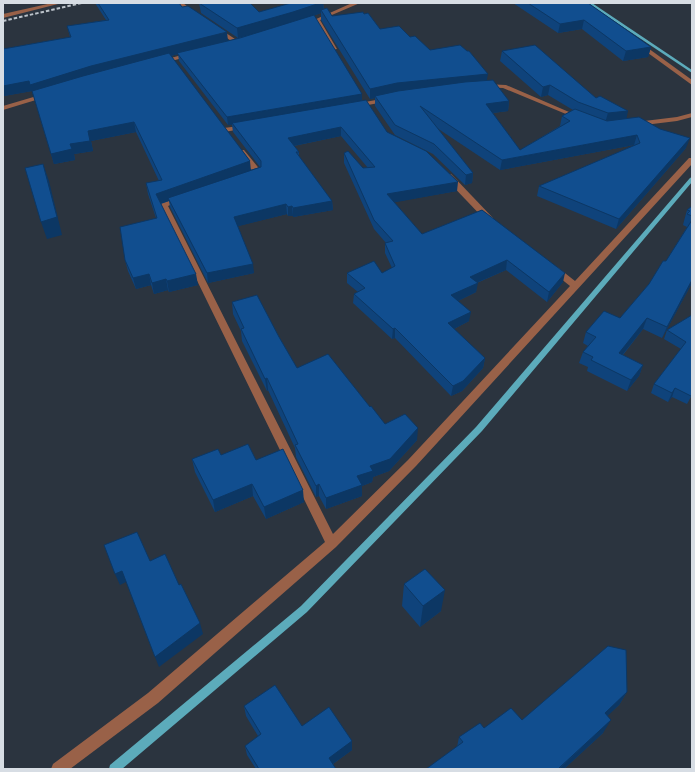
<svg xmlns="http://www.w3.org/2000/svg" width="695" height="772" font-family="'Work Sans',sans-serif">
  <rect width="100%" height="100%" fill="#2b343f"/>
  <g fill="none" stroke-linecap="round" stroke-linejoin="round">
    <g fill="#5cabbb" fill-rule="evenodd">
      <path d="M587,3H592L692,70V73Z"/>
      <path d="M692,177V182L482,431L307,612L122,769H109L110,765L301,606L476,427L690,178Z"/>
    </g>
    <g fill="#996148" fill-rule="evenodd">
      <path d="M52,3H62L3,18V14Z"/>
      <path d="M177,3H183L197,14L192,15Z"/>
      <path d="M352,3H360L320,20L337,49L332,50L314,20Z"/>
      <path d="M216,29H220L241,43L236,44L216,31Z"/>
      <path d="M637,43H641L692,80V85L637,45Z"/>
      <path d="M192,52L195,54L194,55L160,64L157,62Z"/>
      <path d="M484,84L506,85L583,118L578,119L503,88L482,87L481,86Z"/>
      <path d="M47,93L49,94V96L3,110V106Z"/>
      <path d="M387,98L389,99V101L368,105L356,109L353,107L365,102Z"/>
      <path d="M692,113V117L677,121L636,126L633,124L636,122L677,117Z"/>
      <path d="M246,125L249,127L248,128L224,132L220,130L224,128Z"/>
      <path d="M238,150H244L261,171V175L247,177V173L253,172L237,152Z"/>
      <path d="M689,158H692V164L416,466L336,547L158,703L70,769H51L53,764L148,693L325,542L160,205L161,203L182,196L186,198L168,206L333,534L408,460L570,286L550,270L549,268L550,266H556L575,281Z"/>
      <path d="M445,174H451L493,218V222H487L445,178Z"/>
    </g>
    <path stroke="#bcc3ca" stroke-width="2" stroke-dasharray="3.5 2" stroke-linecap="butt" d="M3,21L82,3"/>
  </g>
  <g fill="#0f437b" fill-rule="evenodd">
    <path d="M95,3H179L182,7L228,41L238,38L201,13L199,3L259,12L291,3H323L324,9L332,16L364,14L380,29L410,37L430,50L487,81L509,101L508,111L493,113L520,150L560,126L562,116L573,110L548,95L541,97L500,61L502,51L596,98L626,118L686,148L616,229L537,196L539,186L635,145H634L500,170L437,128L473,173L472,183L465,185L433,154L395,135L375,106V98L370,99L321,20V13L310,17L362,101L387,132L457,191L394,202L422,234L482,210L563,282L547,302L506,270L477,283L476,292L458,301L469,321L454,329L485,358L483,368L462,391L451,396L395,338L392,339L353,303L354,294L358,292L347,283V273H382L392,268L385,253V243H386L374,229L344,163V153L363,168H368L341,136L294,146L299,152V157L332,201L333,210L293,217V216H288L287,214L238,226L254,273L208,283L170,207L169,201L161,204L198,285L169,292L168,290L154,294L151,285L136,289L128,271L125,260L156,218L148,194L146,183L159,181L136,132L91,141L93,151L74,154L75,160L54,164L32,91L4,96V93H3V49L70,37L67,26L106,20ZM178,54L179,61L228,125H232L233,132L260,167L250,170V161L171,56Z"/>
    <path d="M513,3H588L651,47L648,57L623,61L582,29L558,33Z"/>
    <path d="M692,206V283L662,338L643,329L623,355L643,365L639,376L627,391L587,371L588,367L579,363L583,352L588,346L583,343L586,332L620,318L649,284L666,261L687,227L683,225L684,221L687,210Z"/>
    <path d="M232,302L279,337L297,368L370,407L385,424L417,440L389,471L373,477L372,482L362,486V496L326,509L319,496L316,497L296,457L295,448L268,390L267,391L242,341L241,331L233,314Z"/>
    <path d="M692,315V395L687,404L672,397L668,402L651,393L654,384L681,349L664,339L667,330Z"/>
    <path d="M221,455L256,460L304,502L266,519L253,496L215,512L195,472L192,459Z"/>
    <path d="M404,584L441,611L420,627L402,606Z"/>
    <path d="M627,692L619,705L607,716L603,733L564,769H426L457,747L459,737L484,728L522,720Z"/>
    <path d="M244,706L302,726L352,750L333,764L336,769H256L247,755L245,746L258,736L246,716Z"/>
  </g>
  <g fill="#0c3764">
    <path d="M320,3H323L324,12L321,10V13L294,23L238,38L237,28Z"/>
    <path d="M584,20L582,29L558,33L560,24Z"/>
    <path d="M227,32L228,41L177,53L178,54L94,76L33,95L32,91L4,96V93H3V86L91,66Z"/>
    <path d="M651,47L648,57L623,61L626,51Z"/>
    <path d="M488,74L486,84L375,96V98L370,99V89L397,83Z"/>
    <path d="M550,85L548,95L541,97L543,87Z"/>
    <path d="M362,94V102L232,123V125H228L227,117Z"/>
    <path d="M509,101L508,111L485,114L486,104Z"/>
    <path d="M628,111L626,121L605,123L608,113Z"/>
    <path d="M134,122L136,132L91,141L93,151L74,154L75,160L54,164L51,154L88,131Z"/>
    <path d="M341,127V136L288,147V138Z"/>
    <path d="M637,135L634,145L500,170L502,160Z"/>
    <path d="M690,138L686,148L616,229L619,219Z"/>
    <path d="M250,161L251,171L168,198L169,201L159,204L156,194Z"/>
    <path d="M43,164L49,181L62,235L47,239L41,222Z"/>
    <path d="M473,173L472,183L465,185L466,175Z"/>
    <path d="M458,182L457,191L386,204L387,194Z"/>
    <path d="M332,201L333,210L293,217V208Z"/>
    <path d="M286,204L287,214L235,227L234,217Z"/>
    <path d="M292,206L293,216H288V207Z"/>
    <path d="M507,260L506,270L469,286L470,277Z"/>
    <path d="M253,264L254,273L208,283L207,273Z"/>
    <path d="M565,273L563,282L547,302L549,292Z"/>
    <path d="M149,274L151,285L136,289L133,278Z"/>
    <path d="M196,274L198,285L169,292L167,281Z"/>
    <path d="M166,279L168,290L154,294L152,283Z"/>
    <path d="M692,280V283L662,338L667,327Z"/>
    <path d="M478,283L476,292L450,305L451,295Z"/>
    <path d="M471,312L469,321L446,333L448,323Z"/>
    <path d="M647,318L643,329L615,364L619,353Z"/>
    <path d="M395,328V338L392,339L393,329Z"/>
    <path d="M485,358L483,368L462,391L451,396L453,386Z"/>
    <path d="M643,365L639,376L627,391L631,380Z"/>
    <path d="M267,378L268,390L267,391L265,379Z"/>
    <path d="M675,388L672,397L668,402L672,393Z"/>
    <path d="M418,428L417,440L389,471L373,477L372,482L362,486V496L326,509V498L370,466Z"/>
    <path d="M252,484L253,496L215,512L213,500Z"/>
    <path d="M319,484V496L316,497V486Z"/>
    <path d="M303,490L304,502L266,519L264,507Z"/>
    <path d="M122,571L126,582L120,585L115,574Z"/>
    <path d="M445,590L441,611L420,627L423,606Z"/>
    <path d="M200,623L203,634L159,667L155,657Z"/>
    <path d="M627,692L619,705L597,726L605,713Z"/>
    <path d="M611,720L603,733L564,769H559Z"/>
    <path d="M352,741V750L330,766L329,758Z"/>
  </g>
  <g fill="#114e8f" stroke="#0c3764">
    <path d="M98,3H179L182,7L188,6L227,32L91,66L30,85L29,81L3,86V49L71,37L67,26L109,20Z"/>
    <path d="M199,3H250L259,12L291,3H320L293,12L237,28Z"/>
    <path d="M528,3H588L651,47L626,51L584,20L560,24Z"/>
    <path d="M327,8L332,16L363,12L364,14L368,13L380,29L399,26L410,37L415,36L430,50L460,45L467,51H469L488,74L397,83L370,89L321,10Z"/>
    <path d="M314,15L362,94L227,117L177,53L240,38Z"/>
    <path d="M535,45L596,98L600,96L628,111L608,113L578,102L550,85L543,87L502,51Z"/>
    <path d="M169,53L250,161L156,194L196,274L167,281L166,279L152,283L149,274L133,278L125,260L120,227L157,218L146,183L162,180L134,122L88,131L90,141L70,144L72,149L51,154L32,91L83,76Z"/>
    <path d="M493,80L509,101L486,104L520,150L570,121L562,116L575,109L607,121L639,117L660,129L690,138L619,219L539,186L640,143L637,135L502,160L420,106L473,173L466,175L434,144L395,125L375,96L398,91L465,82Z"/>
    <path d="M366,100L387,132L426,151L458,182L387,194L422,234L482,210L565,273L549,292L507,260L470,277L478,283L451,295L471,312L448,323L485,358L463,381L453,386L395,328L393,329L354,294L365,288L347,273L374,261L382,273L395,266L385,243L393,241L374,220L344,153L348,151L363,168L375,167L341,127L288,138L299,152H296L332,201L293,208L292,206L288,207L286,204L234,217L253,264L207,273L168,198L261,167V161L232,123Z"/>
    <path d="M43,164L57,217L41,222L25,168Z"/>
    <path d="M692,206V216L687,214L690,211L687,210Z"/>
    <path d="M692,220V280L667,327L647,318L619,353L643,365L631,380L591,360L593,357L583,352L596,337L586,332L604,311L620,318L649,284L663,261H666Z"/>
    <path d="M257,295L279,337L297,368L328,354L370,407L371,406L385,424L405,414L418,428L390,459L370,466L373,471L357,476L362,485L326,498L319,484L316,486L295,445L298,444L267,378L265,379L241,329L244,328L232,302Z"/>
    <path d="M692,315V393L691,396L675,388L672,393L654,384L686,342L667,330Z"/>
    <path d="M248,444L256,460L283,449L303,490L264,507L252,484L213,500L192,459L218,449L221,455Z"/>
    <path d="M137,532L150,561L165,554L179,585L181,584L200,623L155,657L122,571L115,574L104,545Z"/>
    <path d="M425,569L445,590L423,606L404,584Z"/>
    <path d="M608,646L626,650L627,692L605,713L611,720L559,768L560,769H426L463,742L459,737L480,723L484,728L511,708L522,720Z"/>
    <path d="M275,685L302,726L329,707L352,741L329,758L336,769H259L245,746L261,734L244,706Z"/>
  </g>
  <rect width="695" height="772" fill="none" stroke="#d7dde4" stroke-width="8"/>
</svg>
